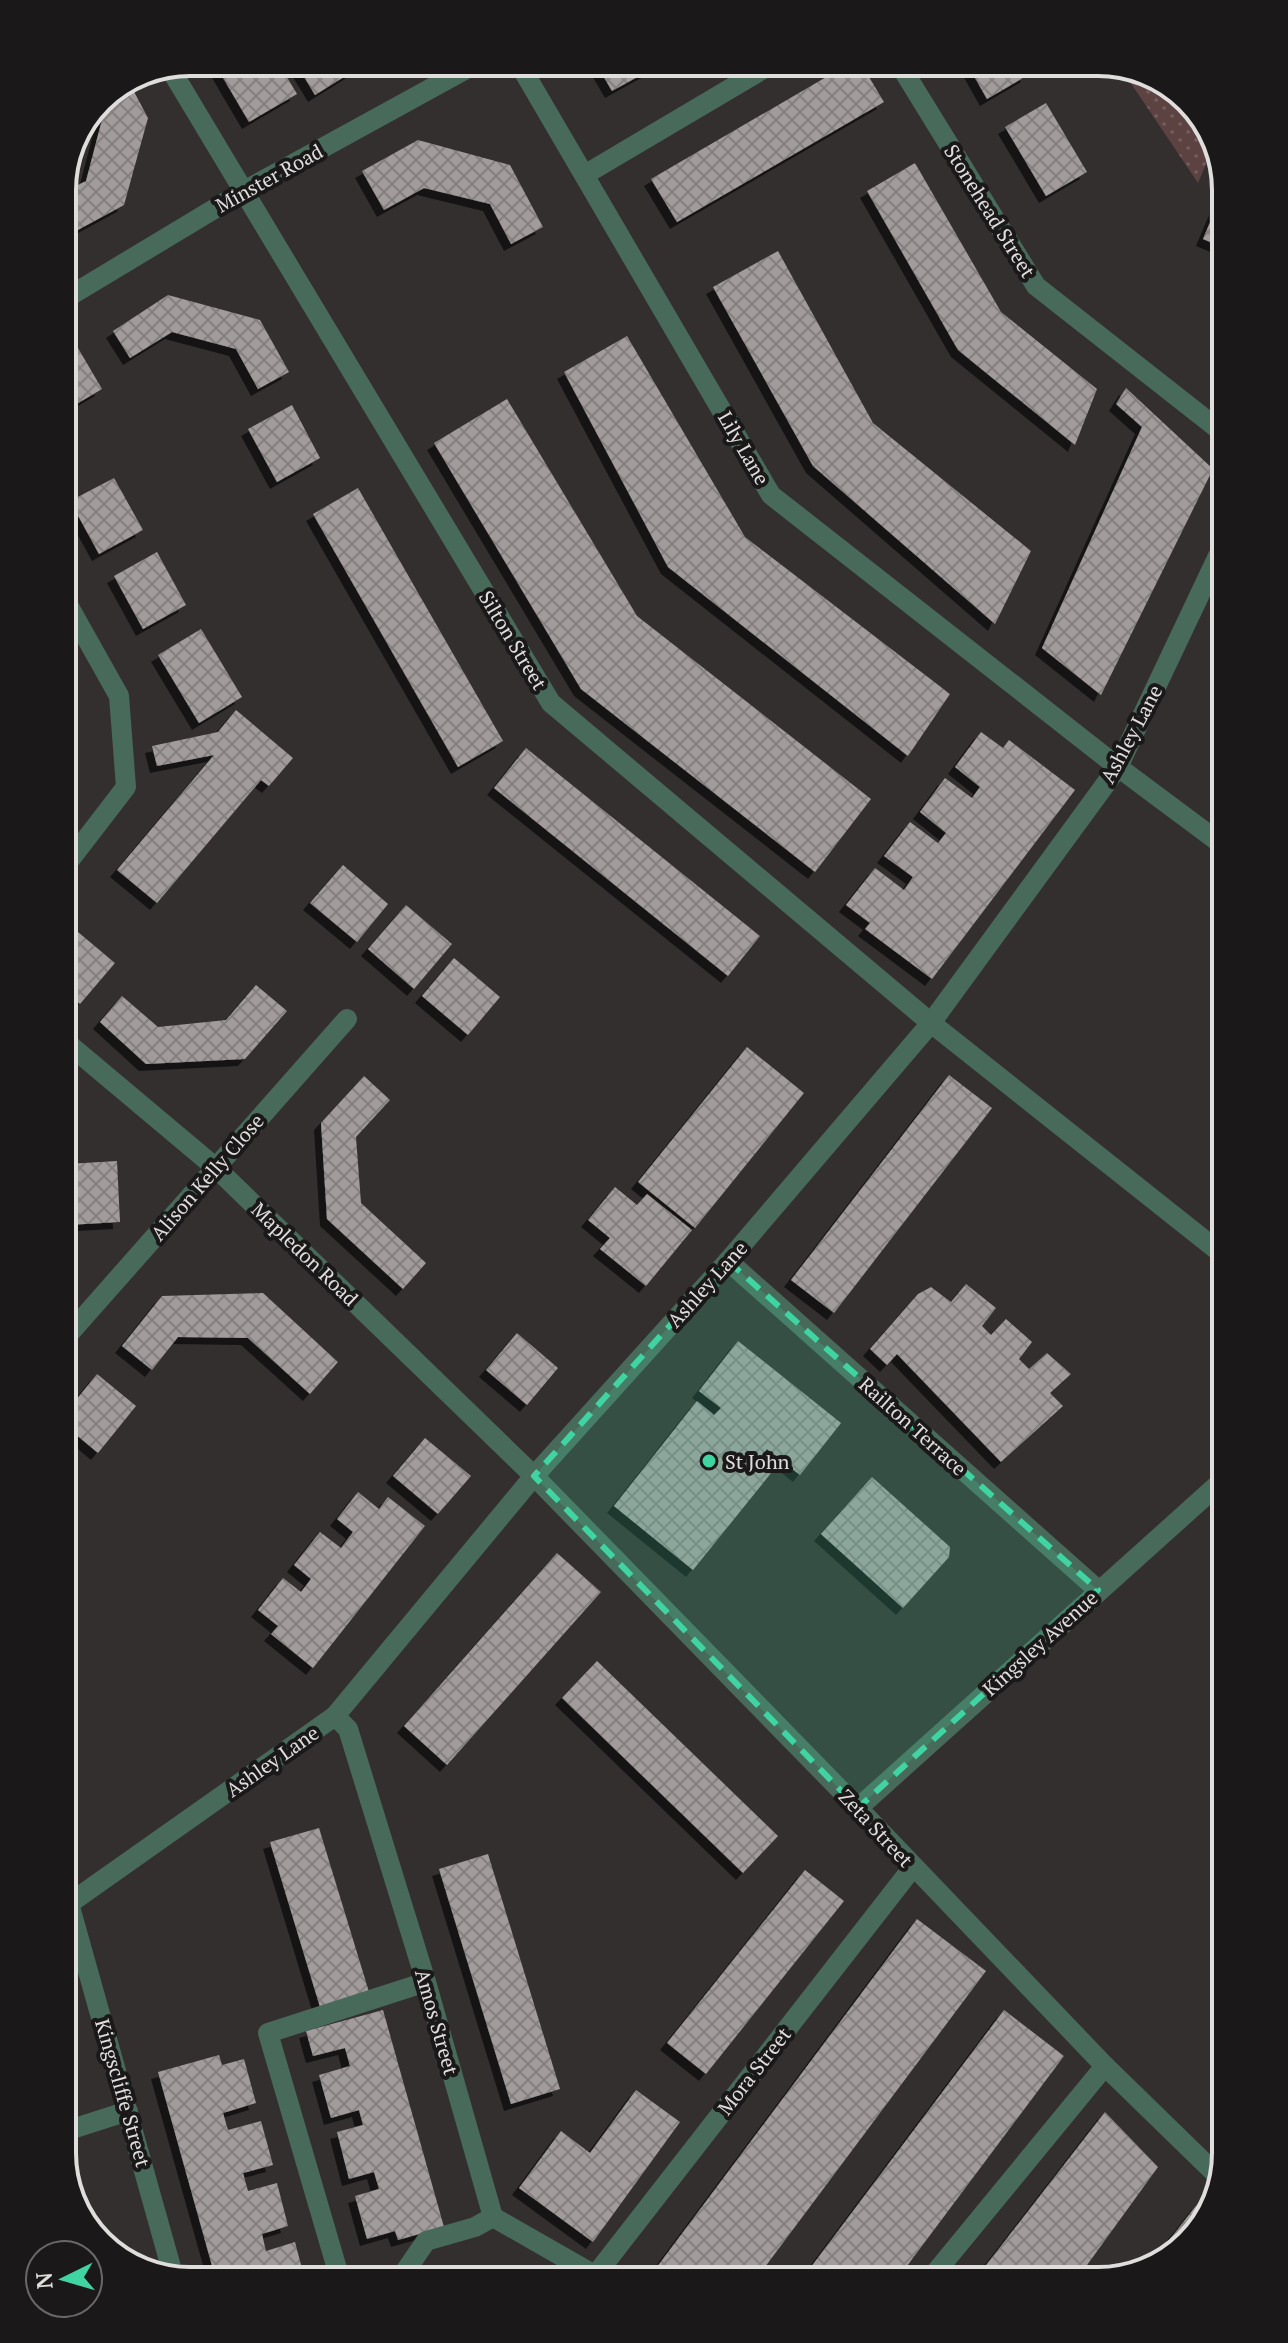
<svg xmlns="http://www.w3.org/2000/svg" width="1288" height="2343" font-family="'PT Serif',serif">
  <defs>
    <pattern id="park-dots" width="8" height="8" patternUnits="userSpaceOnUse" patternTransform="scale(2)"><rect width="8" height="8" fill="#5d4242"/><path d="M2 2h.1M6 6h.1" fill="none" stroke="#745d5d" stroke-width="1.8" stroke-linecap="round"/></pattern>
    <pattern id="building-cross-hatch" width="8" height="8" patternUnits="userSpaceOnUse" patternTransform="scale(2)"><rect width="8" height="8" fill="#a19b9b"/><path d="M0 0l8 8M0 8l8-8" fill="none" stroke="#858080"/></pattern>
    <filter id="shadow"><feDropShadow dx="-7" dy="7" stdDeviation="0" flood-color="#0009"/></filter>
  </defs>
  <rect width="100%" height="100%" fill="#342f2f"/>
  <path fill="url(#park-dots)" d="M1120,67L1176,88L1216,140L1198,183Z"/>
  <g fill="url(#building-cross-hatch)" filter="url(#shadow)">
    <path d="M235,62H278L297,94L249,122L219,71Z"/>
    <path d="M295,62H368L315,95Z"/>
    <path d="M595,62H645L650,70L612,91Z"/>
    <path d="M852,62H860L884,102L677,222L651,179Z"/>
    <path d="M966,62H1021L1028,75L987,99Z"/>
    <path d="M131,86L148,118L124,205L63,238L62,193L86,181L103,116L97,105L100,99Z"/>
    <path d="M1046,103L1087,172L1046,196L1005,127Z"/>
    <path d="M418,140L510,165L543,227L511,244L490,204L424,188L384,210L362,171Z"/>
    <path d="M915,163L1001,312L1097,389L1075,445L958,350L867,191Z"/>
    <path d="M1216,208V211L1217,245L1203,239Z"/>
    <path d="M778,251L873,423L1031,551L995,624L813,466L713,287Z"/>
    <path d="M168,295L260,320L289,372L258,389L236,349L172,332L130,358L113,331Z"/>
    <path d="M627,336L745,537L950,694L908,756L668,567L564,372Z"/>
    <path d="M78,348L102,389L63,412V357Z"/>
    <path d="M1126,388L1213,469L1101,695L1042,648L1142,427L1116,404Z"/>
    <path d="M507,399L637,616L871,799L815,872L581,689L434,443Z"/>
    <path d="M292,405L320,458L277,482L248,429Z"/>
    <path d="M114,478L143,530L99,554L70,501Z"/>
    <path d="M358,488L503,741L458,767L313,514Z"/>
    <path d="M157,552L186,605L143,629L114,576Z"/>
    <path d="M201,629L242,697L199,723L158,655Z"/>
    <path d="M236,710L293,758L269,786L261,780L157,903L117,870L214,755L157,766L152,746L218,732Z"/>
    <path d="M981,732L1003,748L1009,740L1075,790L932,979L865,929L870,923L846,905L875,868L904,890L913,877L884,856L910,822L938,843L946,833L920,812L945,778L972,798L980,787L955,767Z"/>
    <path d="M526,748L760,936L728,976L494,788Z"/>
    <path d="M343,865L388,904L357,942L310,903Z"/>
    <path d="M406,905L452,944L414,989L368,949Z"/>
    <path d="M72,927L115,963L80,1004L66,992V934Z"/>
    <path d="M454,958L500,997L468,1035L422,996Z"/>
    <path d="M256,985L287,1011L245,1059L146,1064L100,1022L122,996L158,1027L226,1020Z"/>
    <path d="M747,1047L804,1093L695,1228L638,1182Z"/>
    <path d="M949,1075L992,1108L834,1313L791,1280Z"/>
    <path d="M364,1076L390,1100L356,1137L361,1203L426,1263L403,1289L327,1219L321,1123Z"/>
    <path d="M117,1161L120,1222L67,1225V1164Z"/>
    <path d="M615,1187L637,1205L647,1194L692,1230L646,1286L600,1249L610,1238L588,1220Z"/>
    <path d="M966,1284L996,1308L982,1326L991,1335L1006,1319L1032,1342L1019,1359L1029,1369L1047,1353L1071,1374L1050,1393L1063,1406L1001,1462L897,1354L887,1365L870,1349L918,1294L931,1287L951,1302Z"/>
    <path d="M263,1293L338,1362L310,1394L248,1338L178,1337L152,1370L122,1346L162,1296Z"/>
    <path d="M517,1333L558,1368L527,1405L486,1370Z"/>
    <path d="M738,1341L841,1423L800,1475L767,1449L762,1455L776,1467L693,1570L614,1506L697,1401L714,1415L721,1408L699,1391Z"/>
    <path d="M97,1374L136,1406L98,1453L68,1428V1410Z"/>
    <path d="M425,1438L471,1476L438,1514L393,1476Z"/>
    <path d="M872,1477L950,1547L949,1557L903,1608L821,1534Z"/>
    <path d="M358,1492L379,1509L388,1497L425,1526L313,1668L271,1634L278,1626L258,1610L283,1578L301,1592L311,1579L294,1565L320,1532L341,1548L353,1532L337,1519Z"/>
    <path d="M557,1553L601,1592L447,1765L404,1726Z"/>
    <path d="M597,1661L778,1836L743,1873L562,1698Z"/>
    <path d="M319,1828L369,1992L320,2007L270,1842Z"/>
    <path d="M488,1854L560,2089L511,2104L439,1869Z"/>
    <path d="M805,1870L844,1901L706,2074L667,2043Z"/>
    <path d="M917,1919L986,1971L759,2275L669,2276L657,2267Z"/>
    <path d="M383,2010L444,2227L398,2240L395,2231L367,2239L355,2196L379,2189L374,2172L349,2179L337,2132L363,2125L359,2110L331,2118L319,2075L350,2066L345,2048L313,2056L306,2031Z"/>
    <path d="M1004,2010L1064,2056L901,2274L805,2275Z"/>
    <path d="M219,2055L222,2065L244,2059L256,2103L223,2113L228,2130L261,2121L273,2165L243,2173L248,2191L277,2183L288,2226L262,2234L266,2251L295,2242L305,2280H216L158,2072Z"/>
    <path d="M636,2090L680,2122L593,2242L519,2188L561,2131L590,2153Z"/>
    <path d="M1105,2112L1158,2167L1082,2272L980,2273Z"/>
    <path d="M1199,2202L1208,2212L1205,2224L1145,2271Z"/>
  </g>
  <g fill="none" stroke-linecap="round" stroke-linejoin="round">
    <g stroke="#486a5b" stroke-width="20">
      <path d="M518,62L771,495L1118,767L1220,843"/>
      <path d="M898,62L1036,286L1218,429"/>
      <path d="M171,70L551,703L931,1023L1222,1254"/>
      <path d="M586,174L775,62"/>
      <path d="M63,300L244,191L479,62"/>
      <path d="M64,598L119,696L126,787L66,865"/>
      <path d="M66,1042L216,1168L534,1476L858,1808L1105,2066L1219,2177"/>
      <path d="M728,1261L1098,1590"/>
      <path d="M68,1335L347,1019"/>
      <path d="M335,1716L348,1729L426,1982L493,2217L598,2277"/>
      <path d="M858,1808L1223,1480"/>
      <path d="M70,1903L335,1716L534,1476L728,1261L931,1023L1118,767L1218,556"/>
      <path d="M70,1907L174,2278"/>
      <path d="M72,2129L128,2111"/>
      <path d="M935,2273L1105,2066"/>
      <path d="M594,2277L913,1867"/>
      <path d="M340,2279L268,2033L426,1982"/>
      <path d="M400,2279L426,2241L475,2227L493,2217"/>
    </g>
  </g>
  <path fill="#40d4a2" fill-opacity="0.2" stroke="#40d4a2" stroke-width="6" stroke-dasharray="16 10" stroke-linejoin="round" d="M728,1261L1098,1590L858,1808L534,1476Z"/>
  <circle fill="#40d4a2" stroke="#1a1818" stroke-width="3" cx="709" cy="1461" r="8"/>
  <g text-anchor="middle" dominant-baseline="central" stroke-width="8" stroke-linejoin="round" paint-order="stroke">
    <g font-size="20" fill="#e0dddd" stroke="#1a1818">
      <text transform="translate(269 178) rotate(-29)">Minster Road</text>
      <text transform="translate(990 211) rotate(58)">Stonehead Street</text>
      <text transform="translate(744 448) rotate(60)">Lily Lane</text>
      <text transform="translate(513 640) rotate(59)">Silton Street</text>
      <text transform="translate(1131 734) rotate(-62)">Ashley Lane</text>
      <text transform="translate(207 1177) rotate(-49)">Alison Kelly Close</text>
      <text transform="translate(305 1254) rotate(44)">Mapledon Road</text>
      <text transform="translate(707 1284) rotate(-48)">Ashley Lane</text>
      <text transform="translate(913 1426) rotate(42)">Railton Terrace</text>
      <text transform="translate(1040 1643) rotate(-42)">Kingsley Avenue</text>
      <text transform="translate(272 1761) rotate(-35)">Ashley Lane</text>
      <text transform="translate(876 1828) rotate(47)">Zeta Street</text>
      <text transform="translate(437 2022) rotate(74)">Amos Street</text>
      <text transform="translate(754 2071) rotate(-52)">Mora Street</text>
      <text transform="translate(123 2093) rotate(74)">Kingscliffe Street</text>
    </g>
    <g font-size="20" fill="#e0dddd" stroke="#1a1818" text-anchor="start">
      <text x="725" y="1461">St John</text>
    </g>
  </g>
  <path d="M0 0H1288V2343H0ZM190 76H1098A114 114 0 0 1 1212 190V2153A114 114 0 0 1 1098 2267H190A114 114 0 0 1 76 2153V190A114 114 0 0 1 190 76Z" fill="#1a1818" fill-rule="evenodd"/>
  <path fill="none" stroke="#e0dddd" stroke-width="4" d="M190 76H1098A114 114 0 0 1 1212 190V2153A114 114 0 0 1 1098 2267H190A114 114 0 0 1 76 2153V190A114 114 0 0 1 190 76Z"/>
  <g transform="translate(64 2279) rotate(265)"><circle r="38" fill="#1a1818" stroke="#696767" stroke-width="2"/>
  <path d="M0-6L14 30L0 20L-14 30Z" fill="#40d4a2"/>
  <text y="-12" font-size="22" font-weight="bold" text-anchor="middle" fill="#e0dddd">N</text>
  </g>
</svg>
